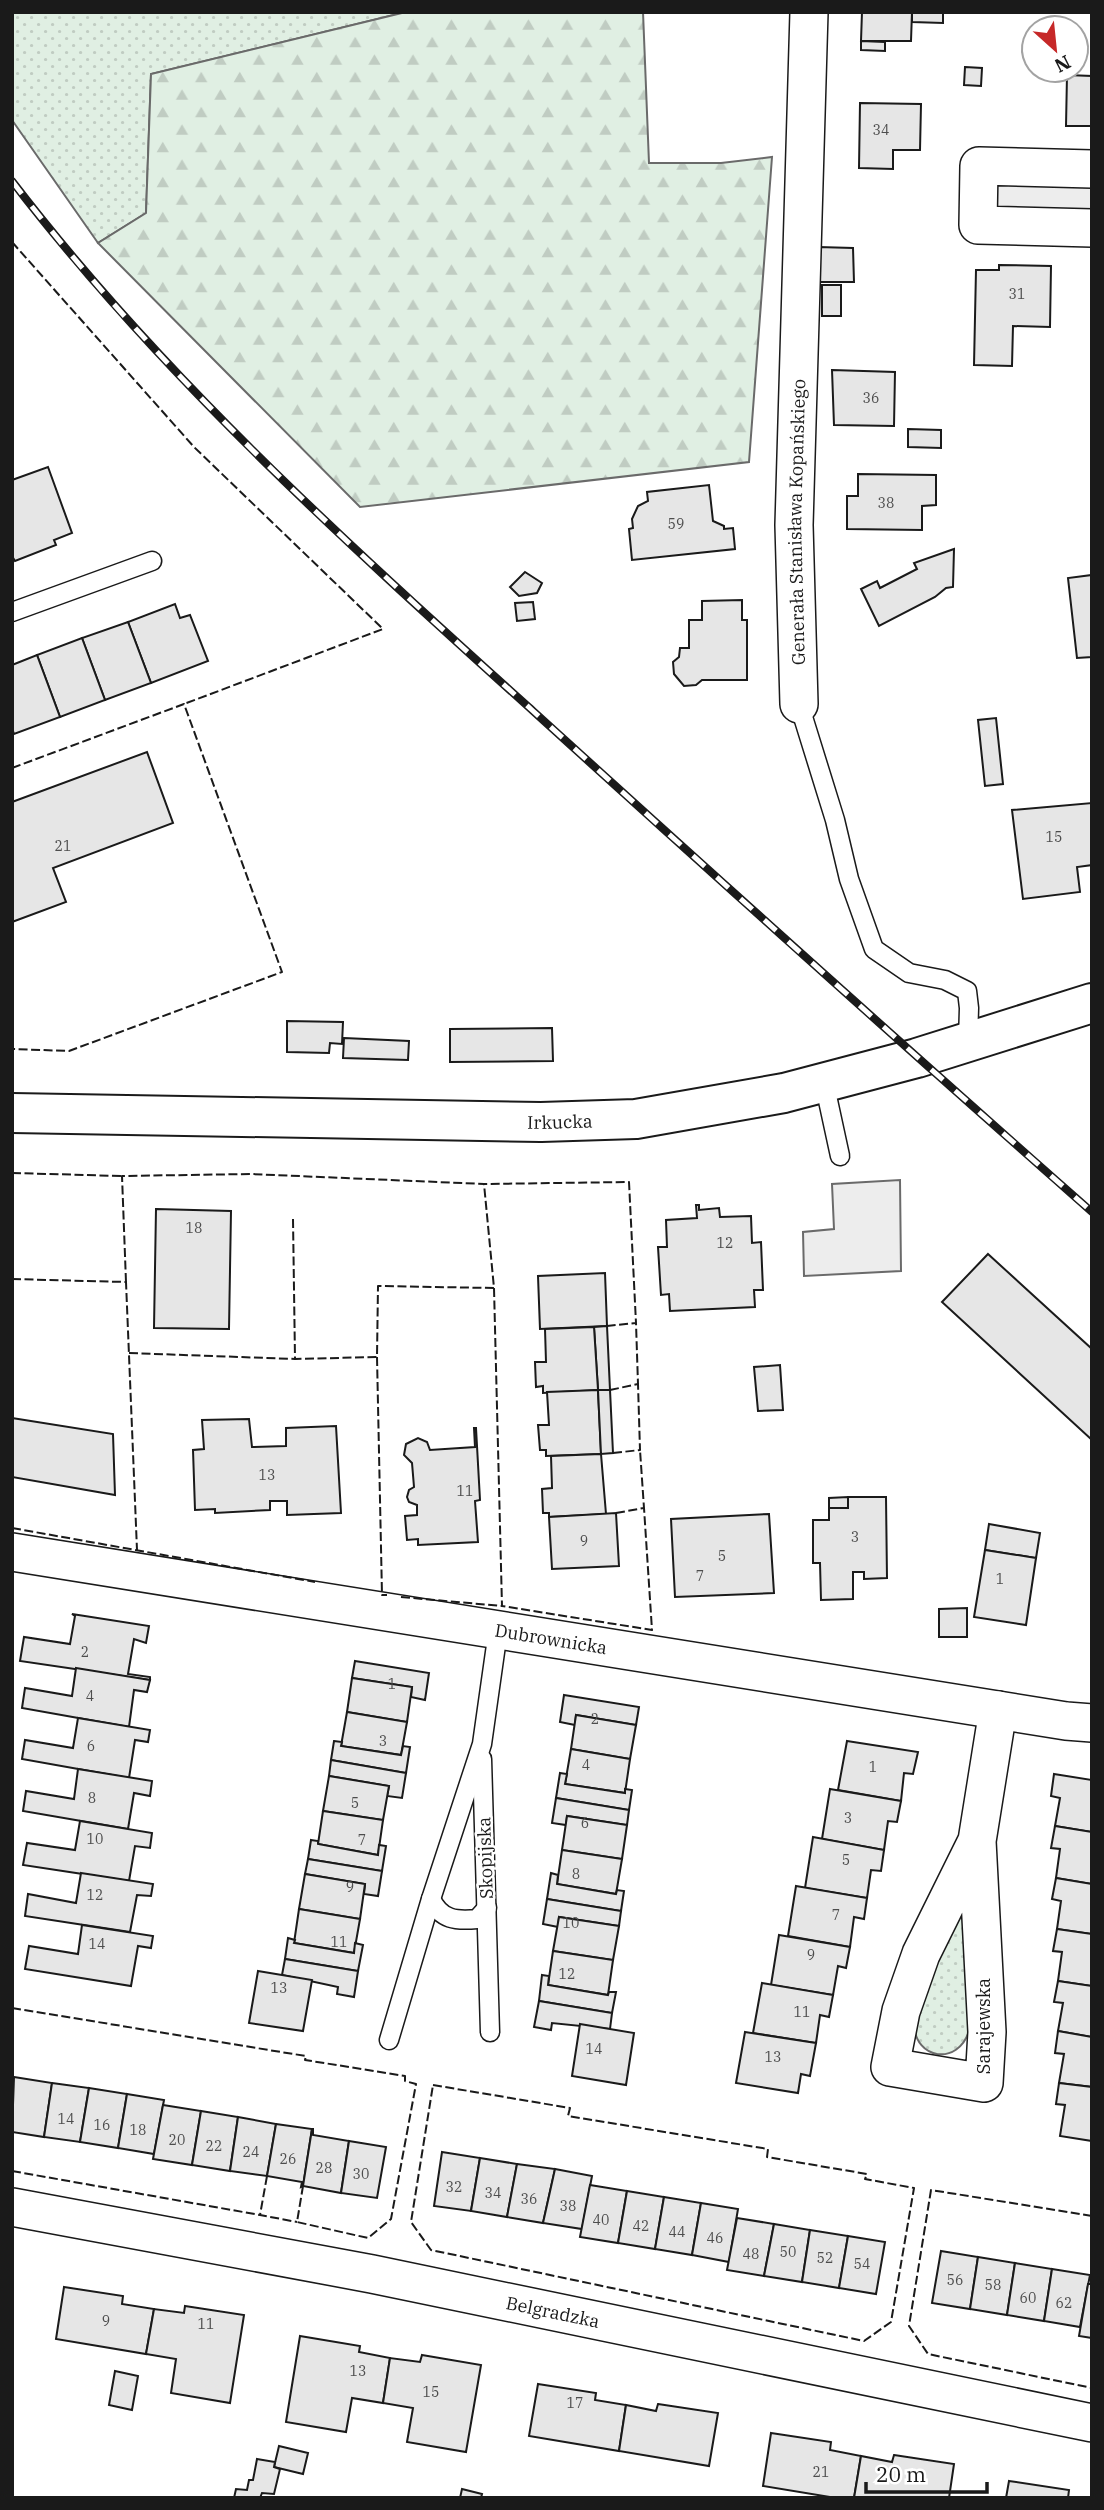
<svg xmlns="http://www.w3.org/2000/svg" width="1104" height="2510" font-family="'IBM Plex Serif',serif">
  <defs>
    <pattern id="grass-dots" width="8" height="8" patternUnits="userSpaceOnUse" patternTransform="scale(1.75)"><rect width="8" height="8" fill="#e0efe3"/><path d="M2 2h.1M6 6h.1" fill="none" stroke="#c0ccc2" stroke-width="1.8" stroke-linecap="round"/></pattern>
    <pattern id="forest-firs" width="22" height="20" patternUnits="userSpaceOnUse" patternTransform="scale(1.75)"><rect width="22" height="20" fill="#e0efe3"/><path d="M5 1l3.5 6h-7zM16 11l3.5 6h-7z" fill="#c0ccc2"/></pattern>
  </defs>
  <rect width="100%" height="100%" fill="#fff"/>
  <g fill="url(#grass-dots)" stroke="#6a6a6a" stroke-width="2">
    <path d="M12,12H406L151,74L146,213L98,243L12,120Z"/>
    <path d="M958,1896L967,1898L969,2031C958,2066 915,2060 914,2024Z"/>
  </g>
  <path fill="url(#forest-firs)" stroke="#6a6a6a" stroke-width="2" d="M406,12H643L649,163H721L772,157L749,462L360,507L98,243L146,213L151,74Z"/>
  <g fill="#ededed" stroke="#6a6a6a" stroke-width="2">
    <path d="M1001,179L1092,181V216L998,214L988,196Z"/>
    <path d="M900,1180L901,1271L804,1276L803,1232L834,1229L832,1184Z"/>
  </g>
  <g fill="#e6e6e6" stroke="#1a1a1a" stroke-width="2">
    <path d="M862,12H912L911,41H861Z"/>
    <path d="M912,12H943V23L912,22Z"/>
    <path d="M861,41L885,42V51L861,50Z"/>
    <path d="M965,67L982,68L981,86L964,85Z"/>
    <path d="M1067,75L1092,76V126H1066Z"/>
    <path d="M860,103L921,104L920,150H893V169L859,168Z"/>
    <path d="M818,247L853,248L854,282H818Z"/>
    <path d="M999,265L1051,266L1050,327L1013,326L1012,366L974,365L976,270H999Z"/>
    <rect x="822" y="285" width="19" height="31"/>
    <path d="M832,370L895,372L894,426L834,425Z"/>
    <path d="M908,429L941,430V448L908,447Z"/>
    <path d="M48,467L72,533L54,540L56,545L15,561L12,556V480Z"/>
    <path d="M858,474L936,475V505L922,506V530L847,529V496H858Z"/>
    <path d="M709,485L713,521L724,526V529L733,528L735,549L632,560L629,529L633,528L632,519L638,506L648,501L647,492Z"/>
    <path d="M954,549L953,587L946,588L935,597L879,626L861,589L877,581L880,588L917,569L914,563Z"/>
    <path d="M525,572L542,583L537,593L519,596L510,587Z"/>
    <path d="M1092,575V657L1077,658L1068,578Z"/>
    <path d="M742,600V620H747V680H702L696,685L684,686L674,674L673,662L679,657L680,648H689V620H702V601Z"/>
    <path d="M533,602L535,619L517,621L515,603Z"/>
    <path d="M175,604L180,618L190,615L208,661L151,683L128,622Z"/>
    <path d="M128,622L151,683L105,700L82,638Z"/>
    <path d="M82,638L105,700L60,717L37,655Z"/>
    <path d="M37,655L60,717L14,734L12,728V665Z"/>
    <path d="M996,718L1003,784L985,786L978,720Z"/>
    <path d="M147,752L173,823L53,868L66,902L12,922V802Z"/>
    <path d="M1092,803V865L1077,867L1080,892L1023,899L1012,810Z"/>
    <path d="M287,1021L343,1022L342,1044L330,1043L329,1053L287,1052Z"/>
    <path d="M552,1028L553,1061L450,1062V1029Z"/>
    <path d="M344,1038L409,1041L408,1060L343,1058Z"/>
    <path d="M696,1205H699V1210L719,1208L720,1217L751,1216L752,1243L761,1242L763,1290H754L755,1307L670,1311L669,1294L661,1295L658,1247H667L666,1220L697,1218Z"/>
    <path d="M156,1209L231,1211L229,1329L154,1328Z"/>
    <path d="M988,1254L1092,1349V1440L942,1302Z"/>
    <path d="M605,1273L607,1326L540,1329L538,1276Z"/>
    <path d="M607,1326L610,1390H598L594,1327Z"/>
    <path d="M594,1327L598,1390L543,1393V1386L536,1387L535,1362H546L545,1329Z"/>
    <path d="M780,1365L783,1410L758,1411L754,1367Z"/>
    <path d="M598,1390L601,1454L546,1456V1450H540L538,1425H549L547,1392Z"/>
    <path d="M598,1390H610L613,1453L601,1454Z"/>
    <path d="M12,1418L113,1434L115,1495L12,1477Z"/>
    <path d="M249,1419L252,1447L286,1446V1428L336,1426L341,1513L287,1515V1501H270V1510L215,1513V1509L195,1510L193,1450L204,1449L202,1420Z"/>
    <path d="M474,1428H476L480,1500L475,1501L478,1542L418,1545V1539L407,1540L405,1516L417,1515V1505L409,1502L407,1497L409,1490L414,1487L412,1463L404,1455L406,1444L418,1438L427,1442L430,1450L475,1447Z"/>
    <path d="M601,1454L606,1514L549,1517V1513H543L542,1489L552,1488L551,1456Z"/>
    <path d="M848,1497V1508H829V1498Z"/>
    <path d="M848,1497H886L887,1578L864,1579V1572H853V1599L821,1600L820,1563H813V1520H829V1508H848Z"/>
    <path d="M616,1513L619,1566L552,1569L549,1517Z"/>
    <path d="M769,1514L774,1593L675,1597L671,1519Z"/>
    <path d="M989,1524L1040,1533L1036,1558L985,1550Z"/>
    <path d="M985,1550L1036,1558L1026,1625L974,1617Z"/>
    <path d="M967,1608V1637H939V1609Z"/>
    <path d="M72,1614L149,1626L146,1643L134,1639L128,1674L150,1677V1680L20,1661L24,1637L70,1644L75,1616Z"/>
    <path d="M355,1661L429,1673L425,1700L411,1697L412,1687L352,1678Z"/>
    <path d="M76,1668L150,1680L147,1692L134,1690L129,1727L22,1708L25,1688L72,1696Z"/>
    <path d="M352,1678L412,1687L407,1722L347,1712Z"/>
    <path d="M564,1695L639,1707L636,1725L576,1715L575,1725L560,1722Z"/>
    <path d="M347,1712L407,1722L401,1755L341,1746Z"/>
    <path d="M576,1715L636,1725L630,1759L571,1749Z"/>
    <path d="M78,1718L150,1730L148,1742L135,1740L129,1778L22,1759L25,1740L73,1748Z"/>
    <path d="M334,1741L342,1742L341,1746L401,1755L403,1746L410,1747L406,1773L331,1760Z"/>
    <path d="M847,1741L918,1752L913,1774L904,1773L901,1801L838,1790Z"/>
    <path d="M571,1749L630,1759L625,1793L565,1784Z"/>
    <path d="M331,1760L406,1773L402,1798L387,1796L389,1786L329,1776Z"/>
    <path d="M78,1769L152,1781L150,1796L134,1793L128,1829L23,1811L26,1791L74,1799Z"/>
    <path d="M560,1773L567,1774L565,1784L625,1793V1789L632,1790L629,1810L556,1798Z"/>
    <path d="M1054,1774L1092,1780V1832L1055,1826L1060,1798L1051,1796Z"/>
    <path d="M329,1776L389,1786L383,1820L323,1811Z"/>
    <path d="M830,1789L901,1801L897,1822L888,1821L884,1850L822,1839Z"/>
    <path d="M556,1798L629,1810L627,1825L567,1816L566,1825L552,1823Z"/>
    <path d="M323,1811L383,1820L378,1855L318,1844Z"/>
    <path d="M567,1816L627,1825L622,1859L562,1850Z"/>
    <path d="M80,1821L152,1833L150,1848L135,1846L129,1881L23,1865L27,1843L75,1850Z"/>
    <path d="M1055,1826L1092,1832V1884L1056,1878L1060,1849L1051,1848Z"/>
    <path d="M813,1837L884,1850L881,1871L871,1870L867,1898L805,1888Z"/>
    <path d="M311,1840L318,1841V1844L378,1855L379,1845L386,1846L382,1871L308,1859Z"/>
    <path d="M562,1850L622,1859L616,1894L557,1884Z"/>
    <path d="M308,1859L382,1871L378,1896L364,1894L365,1884L305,1874Z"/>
    <path d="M81,1873L153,1884L151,1896L137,1895L130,1932L25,1916L28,1894L76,1903Z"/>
    <path d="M551,1873L558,1875L557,1884L616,1894L617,1890L624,1891L621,1911L547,1899Z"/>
    <path d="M305,1874L365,1884L360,1919L299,1909Z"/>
    <path d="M1056,1878L1092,1884V1934L1057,1929L1061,1901L1052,1899Z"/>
    <path d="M796,1886L867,1898L864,1919L854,1917L850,1947L788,1936Z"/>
    <path d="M547,1899L621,1911L619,1926L559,1917L558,1927L543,1924Z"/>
    <path d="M299,1909L360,1919L354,1953L294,1943Z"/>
    <path d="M559,1917L619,1926L613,1960L553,1951Z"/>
    <path d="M82,1925L153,1936L151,1948L138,1946L131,1986L25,1969L29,1946L78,1954Z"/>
    <path d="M1057,1929L1092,1934V1986L1058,1981L1062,1952L1053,1951Z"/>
    <path d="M779,1935L850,1947L846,1968L838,1966L833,1995L771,1985Z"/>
    <path d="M288,1938L295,1940L294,1943L354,1953L355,1943L363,1945L358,1971L285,1959Z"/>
    <path d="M553,1951L613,1960L608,1995L548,1985Z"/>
    <path d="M285,1959L358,1971L354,1997L337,1994L338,1987L282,1975Z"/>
    <path d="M258,1971L312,1980L303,2031L249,2023Z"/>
    <path d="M542,1975L549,1976L548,1985L608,1995L609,1992H616L612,2013L539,2001Z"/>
    <path d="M1058,1981L1092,1986V2037L1058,2031L1063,2003L1054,2002Z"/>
    <path d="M762,1983L833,1995L829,2017L820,2015L816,2043L753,2033Z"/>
    <path d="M539,2001L612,2013L610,2029L552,2023L551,2030L534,2027Z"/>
    <path d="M580,2024L634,2033L626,2085L572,2076Z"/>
    <path d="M1058,2031L1092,2037V2087L1059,2083L1064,2054L1055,2053Z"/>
    <path d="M745,2032L816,2043L810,2076L801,2074L798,2093L736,2083Z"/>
    <path d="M14,2077L52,2083L44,2137L12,2132Z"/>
    <path d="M52,2083L89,2088L80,2142L44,2137Z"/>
    <path d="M1059,2083L1092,2087V2141L1060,2136L1065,2105L1056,2104Z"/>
    <path d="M89,2088L127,2094L118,2148L80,2142Z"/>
    <path d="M127,2094L164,2100L154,2154L118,2148Z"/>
    <path d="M163,2105L201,2111L192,2165L153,2159Z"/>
    <path d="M201,2111L238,2117L230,2171L192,2165Z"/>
    <path d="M238,2117L276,2124L267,2176L230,2171Z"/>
    <path d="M276,2124L312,2129L303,2186L301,2187L302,2182L267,2176Z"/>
    <path d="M312,2129H313V2135L349,2141L341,2193L303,2186Z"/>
    <path d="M349,2141L386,2147L377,2198L341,2193Z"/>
    <path d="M442,2152L480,2158L471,2211L434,2206Z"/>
    <path d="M480,2158L517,2164L507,2217L471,2211Z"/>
    <path d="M517,2164L555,2169L543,2223L507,2217Z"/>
    <path d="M555,2169L592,2176L582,2229L543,2223Z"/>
    <path d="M590,2185L627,2191L618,2243L580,2237Z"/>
    <path d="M627,2191L664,2197L655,2249L618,2243Z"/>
    <path d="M664,2197L701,2203L692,2255L655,2249Z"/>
    <path d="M701,2203L738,2209L729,2262L692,2255Z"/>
    <path d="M737,2218L774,2224L764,2276L727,2270Z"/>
    <path d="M774,2224L810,2230L802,2282L764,2276Z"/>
    <path d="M810,2230L848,2236L839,2288L802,2282Z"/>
    <path d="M848,2236L885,2242L876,2294L839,2288Z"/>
    <path d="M941,2251L978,2257L970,2309L932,2303Z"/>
    <path d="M978,2257L1015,2263L1007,2315L970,2309Z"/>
    <path d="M1015,2263L1052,2269L1044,2321L1007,2315Z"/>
    <path d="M1052,2269L1090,2275L1080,2327L1044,2321Z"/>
    <path d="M1088,2284H1092V2338L1079,2336Z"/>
    <path d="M64,2287L123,2296L122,2304L154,2309L146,2354L56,2339Z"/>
    <path d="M185,2306L244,2315L230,2403L171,2393L176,2359L146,2354L154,2309L184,2313Z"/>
    <path d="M300,2336L360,2346L359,2352L390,2358L383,2403L352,2398L346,2432L286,2422Z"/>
    <path d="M422,2355L481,2365L466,2452L407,2442L413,2408L383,2403L390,2358L420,2362Z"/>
    <path d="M115,2371L138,2376L132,2410L109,2405Z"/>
    <path d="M538,2384L596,2393L595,2400L626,2405L619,2451L529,2436Z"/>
    <path d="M658,2404L718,2413L709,2466L619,2451L626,2405L656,2411Z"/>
    <path d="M771,2433L831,2442L830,2450L861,2456L854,2498H836L763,2486Z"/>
    <path d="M279,2446L308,2453L303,2474L274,2467Z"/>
    <path d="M894,2455L954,2464L949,2498H854L861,2456L892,2462Z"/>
    <path d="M257,2459L275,2462L274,2467L280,2469L274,2494L262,2493L260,2498H234L236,2489L247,2490L249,2480H253Z"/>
    <path d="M1009,2481L1069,2490L1068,2498H1006Z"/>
    <path d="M462,2489L482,2494L481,2498H460Z"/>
  </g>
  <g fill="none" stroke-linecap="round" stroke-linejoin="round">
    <defs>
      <g id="service">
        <path d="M12,612L152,561"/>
        <path d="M799,704L835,820L849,879L874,949L909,973L945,980L967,991L969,1008L968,1041"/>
        <path d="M824,1082L840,1156"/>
        <path d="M482,1759L490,2032"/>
        <path d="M431,1899C441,1920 456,1921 477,1919L487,1908"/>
        <path d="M389,2040L431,1899L482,1744L498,1631"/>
      </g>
      <g id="minor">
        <path d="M1092,169L979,166L978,225L1092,228"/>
        <path id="s1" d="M799,704L794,525L809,12"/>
        <path id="s2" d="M12,1552L1066,1721L1092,1723"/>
        <path d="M977,1841L921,1954L901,2011L890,2067L984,2083L987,2032L977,1841L998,1710"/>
        <path id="s3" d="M12,2207L372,2274L1092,2423"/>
      </g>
      <g id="tertiary">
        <path id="s4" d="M12,1113L541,1122L636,1119L784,1093L917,1058L1092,1003"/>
      </g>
    </defs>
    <use href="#service" stroke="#1a1a1a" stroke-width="21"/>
    <use href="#minor" stroke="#1a1a1a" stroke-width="40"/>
    <use href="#tertiary" stroke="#1a1a1a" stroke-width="42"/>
    <use href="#service" stroke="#fff" stroke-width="18"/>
    <use href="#minor" stroke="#fff" stroke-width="37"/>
    <use href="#tertiary" stroke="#fff" stroke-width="38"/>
    <defs>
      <path id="rail" d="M12,181C163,378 349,545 533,711C718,879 904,1046 1092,1212"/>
    </defs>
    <use href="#rail" stroke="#1a1a1a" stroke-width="8"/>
    <use href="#rail" stroke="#fff" stroke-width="5" stroke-dasharray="16" stroke-linecap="butt"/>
    <g stroke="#1a1a1a" stroke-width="2" stroke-dasharray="9 3.5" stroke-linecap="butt">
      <path d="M12,242L194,447L383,629L184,704"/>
      <path d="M12,768L184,704L282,972L69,1051L12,1049"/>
      <path d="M12,1173L122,1176"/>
      <path d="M293,1219L295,1359L377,1357L378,1286L494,1288L484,1184"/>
      <path d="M12,1279L126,1282L137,1550"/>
      <path d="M126,1282L122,1176L251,1174L484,1184L629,1182L636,1323L607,1326"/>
      <path d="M494,1288L502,1606L652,1630L644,1508"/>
      <path d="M129,1353L295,1359"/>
      <path d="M377,1357L382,1595H387"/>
      <path d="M610,1390L638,1384L636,1323"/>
      <path d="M613,1453L640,1450L638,1384"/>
      <path d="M616,1513L644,1508L640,1450"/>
      <path d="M12,1528L315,1582"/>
      <path d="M401,1597L502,1606"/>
      <path d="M12,2008L287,2053L306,2056L305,2060L405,2076V2081L416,2084L391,2219L368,2238L297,2222L303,2186"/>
      <path d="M433,2085L570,2108L568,2116L768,2149L767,2157L867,2174L865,2179L914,2188L891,2322L864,2341L431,2250L411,2222Z"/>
      <path d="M12,2171L260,2215"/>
      <path d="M267,2176L260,2215L297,2222"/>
      <path d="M1092,2216L931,2190L909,2326L928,2354L1092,2388"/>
    </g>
  </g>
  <g text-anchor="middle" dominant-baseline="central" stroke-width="5" stroke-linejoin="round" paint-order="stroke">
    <g font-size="14" fill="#4d4d4d">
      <text x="881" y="130">34</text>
      <text x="1017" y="294">31</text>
      <text x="871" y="398">36</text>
      <text x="886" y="503">38</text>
      <text x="676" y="524">59</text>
      <text x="1054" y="837">15</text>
      <text x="63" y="846">21</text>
      <text x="194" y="1228">18</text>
      <text x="725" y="1243">12</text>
      <text x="267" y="1475">13</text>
      <text x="465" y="1491">11</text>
      <text x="855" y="1537">3</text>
      <text x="584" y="1541">9</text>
      <text x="722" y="1556">5</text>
      <text x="700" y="1576">7</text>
      <text x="1000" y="1579">1</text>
      <text x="85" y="1652">2</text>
      <text x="392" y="1684">1</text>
      <text x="90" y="1696">4</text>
      <text x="595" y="1719">2</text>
      <text x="383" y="1741">3</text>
      <text x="91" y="1746">6</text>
      <text x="586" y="1765">4</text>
      <text x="873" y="1767">1</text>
      <text x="92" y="1798">8</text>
      <text x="355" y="1803">5</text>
      <text x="848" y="1818">3</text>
      <text x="585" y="1823">6</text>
      <text x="95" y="1839">10</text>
      <text x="362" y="1840">7</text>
      <text x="846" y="1860">5</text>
      <text x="576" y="1874">8</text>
      <text x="350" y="1887">9</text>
      <text x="95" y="1895">12</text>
      <text x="836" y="1915">7</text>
      <text x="571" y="1923">10</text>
      <text x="339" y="1942">11</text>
      <text x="97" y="1944">14</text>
      <text x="811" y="1955">9</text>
      <text x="567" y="1974">12</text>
      <text x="279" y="1988">13</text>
      <text x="802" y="2012">11</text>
      <text x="594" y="2049">14</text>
      <text x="773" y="2057">13</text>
      <text x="66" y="2119">14</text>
      <text x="102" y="2125">16</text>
      <text x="138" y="2130">18</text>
      <text x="177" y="2140">20</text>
      <text x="214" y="2146">22</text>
      <text x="251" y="2152">24</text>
      <text x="288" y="2159">26</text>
      <text x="324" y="2168">28</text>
      <text x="361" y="2174">30</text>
      <text x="454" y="2187">32</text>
      <text x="493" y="2193">34</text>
      <text x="529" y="2199">36</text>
      <text x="568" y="2206">38</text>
      <text x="601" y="2220">40</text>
      <text x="641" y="2226">42</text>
      <text x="677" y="2232">44</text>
      <text x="715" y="2238">46</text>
      <text x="788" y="2252">50</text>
      <text x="751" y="2254">48</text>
      <text x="825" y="2258">52</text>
      <text x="862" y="2264">54</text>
      <text x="955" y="2280">56</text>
      <text x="993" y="2285">58</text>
      <text x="1028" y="2298">60</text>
      <text x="1064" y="2303">62</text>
      <text x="106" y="2321">9</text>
      <text x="206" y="2324">11</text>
      <text x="358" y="2371">13</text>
      <text x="431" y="2392">15</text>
      <text x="575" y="2403">17</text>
      <text x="821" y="2472">21</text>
    </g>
    <g font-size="18" fill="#1a1a1a" stroke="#fff">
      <text stroke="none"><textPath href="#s1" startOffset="182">Generała Stanisława Kopańskiego</textPath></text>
      <text stroke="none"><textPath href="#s4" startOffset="548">Irkucka</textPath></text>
      <text stroke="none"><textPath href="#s2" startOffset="546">Dubrownicka</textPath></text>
      <text transform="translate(485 1858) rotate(-92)">Skopijska</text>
      <text transform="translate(983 2026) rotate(-90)">Sarajewska</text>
      <text stroke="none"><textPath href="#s3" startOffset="551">Belgradzka</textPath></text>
    </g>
  </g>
  <rect width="1104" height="2510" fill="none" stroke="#1a1a1a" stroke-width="28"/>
  <g transform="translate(1055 49) rotate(153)"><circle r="33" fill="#ffffff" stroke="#a3a3a3" stroke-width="2"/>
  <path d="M0-5L12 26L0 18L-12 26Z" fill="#c62828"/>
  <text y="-10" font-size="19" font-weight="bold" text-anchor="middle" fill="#1a1a1a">N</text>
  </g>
  <path d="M866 2482v10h121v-10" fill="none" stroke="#1a1a1a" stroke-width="3.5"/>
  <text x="876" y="2482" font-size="21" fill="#1a1a1a" stroke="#ffffff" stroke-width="5" paint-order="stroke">20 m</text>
</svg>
